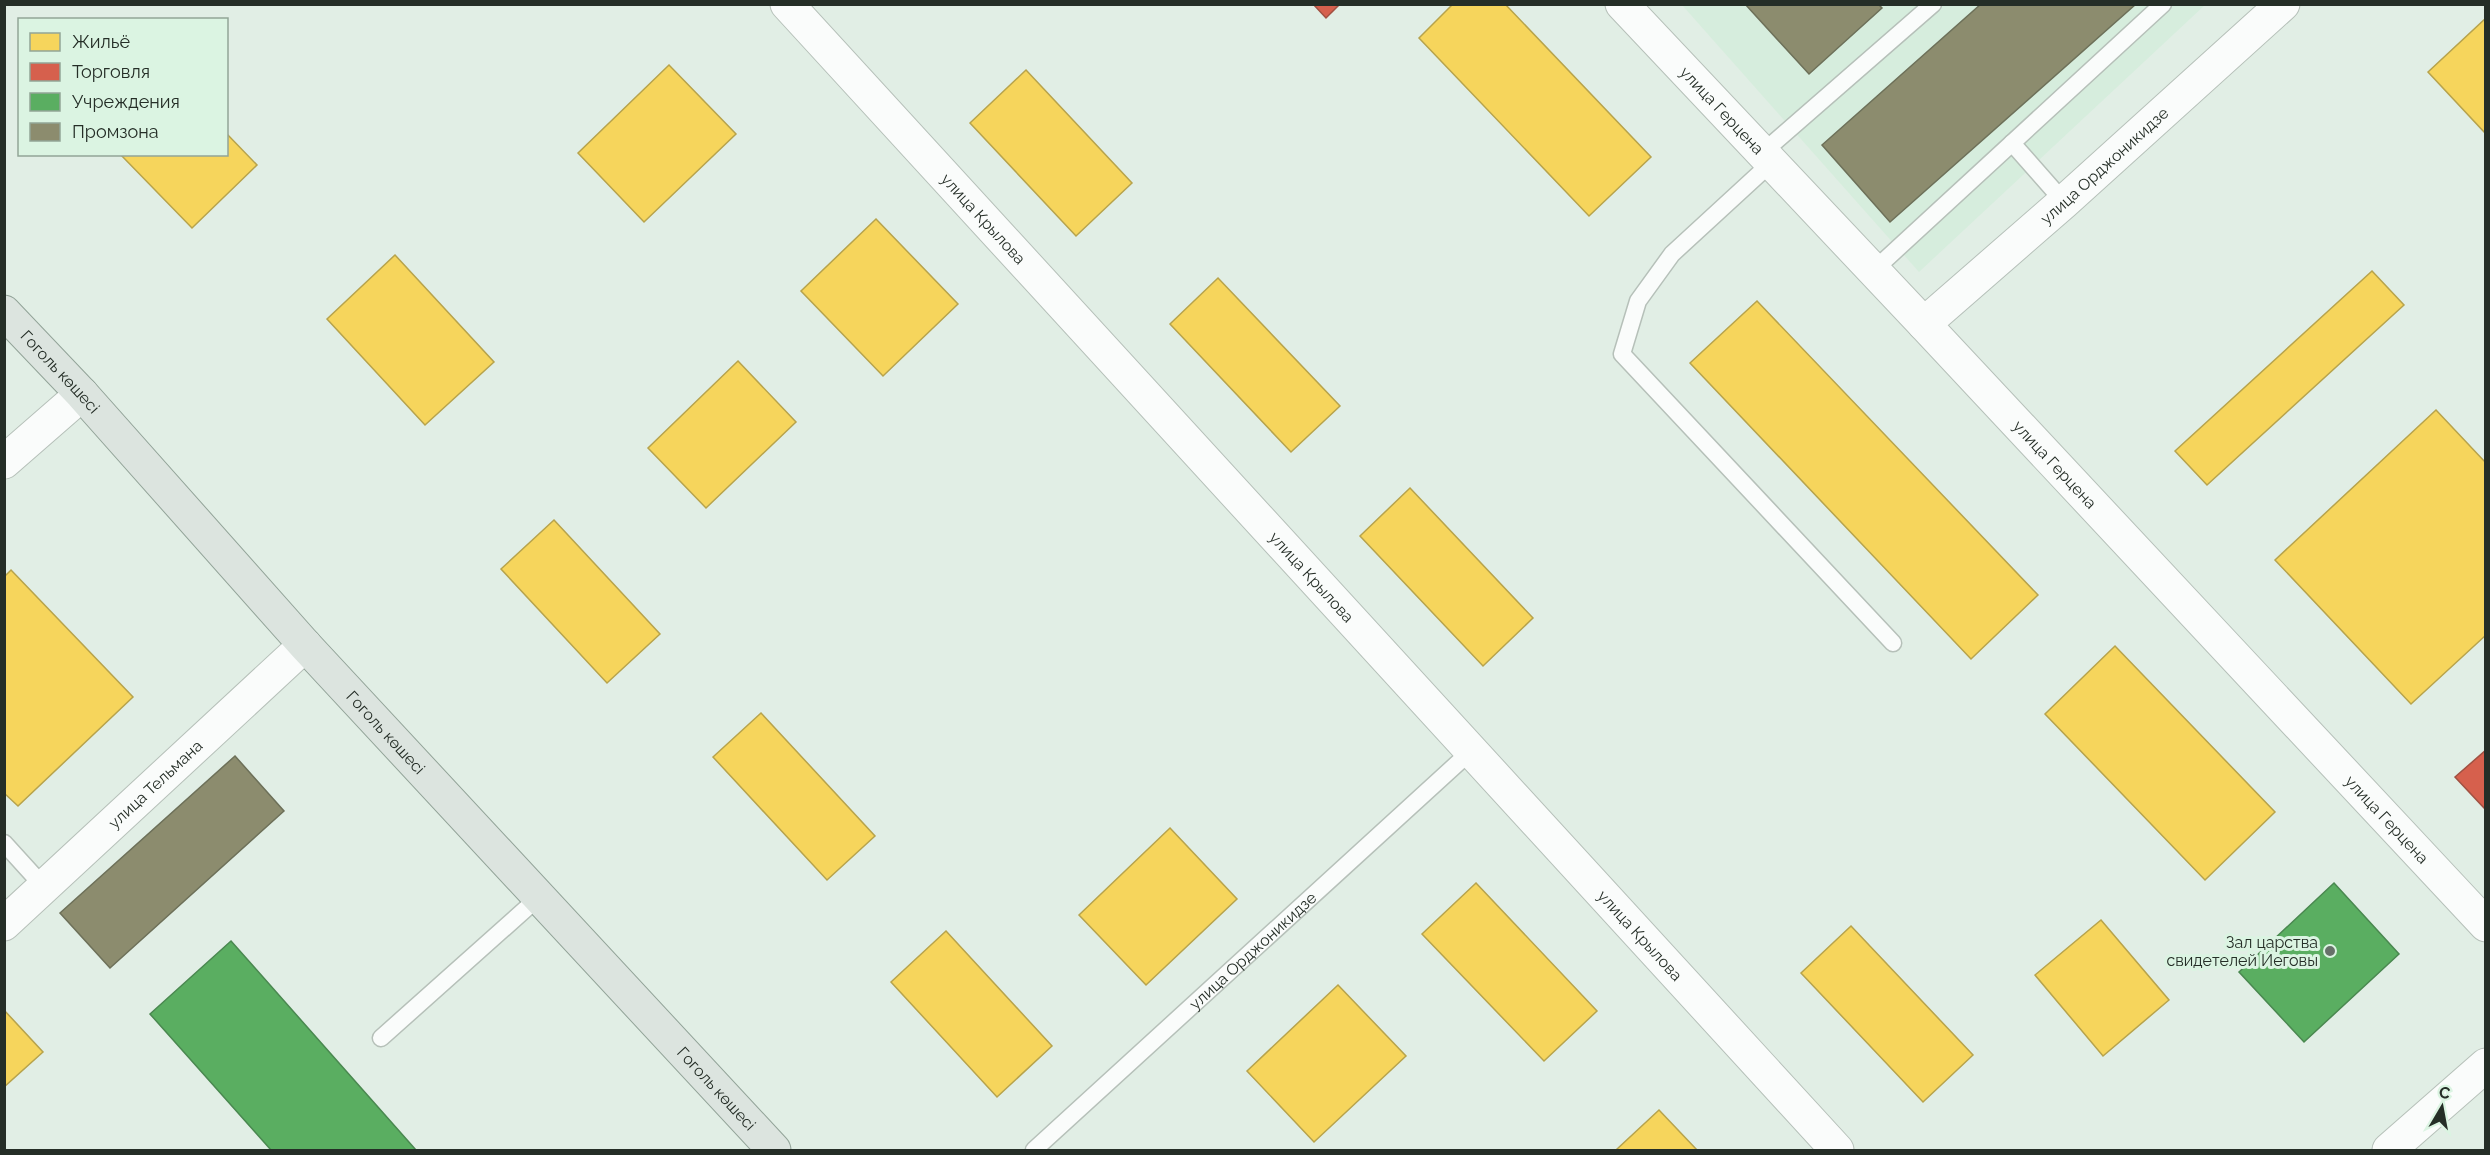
<svg xmlns="http://www.w3.org/2000/svg" width="2490" height="1155" font-family="Raleway,sans-serif">
  <rect width="100%" height="100%" fill="#e1eee5"/>
  <path fill="#d6eddd" d="M1682,5H2205L1919,272Z"/>
  <g fill="#f6d55c" stroke="#b7a34c" stroke-width="1.5">
    <path d="M1453,4H1505L1651,157L1589,216L1419,38Z"/>
    <path d="M2486,18V134L2428,72Z"/>
    <path d="M669,65L736,134L644,222L578,153Z"/>
    <path d="M1026,70L1132,183L1076,236L970,123Z"/>
    <path d="M226,133L257,165L192,228L120,154H226Z"/>
    <path d="M876,219L958,304L883,376L801,291Z"/>
    <path d="M395,255L494,362L425,425L327,319Z"/>
    <path d="M2372,271L2404,305L2207,485L2175,451Z"/>
    <path d="M1218,278L1340,406L1291,452L1170,324Z"/>
    <path d="M1757,301L2038,595L1971,659L1690,363Z"/>
    <path d="M738,361L796,422L706,508L648,448Z"/>
    <path d="M2436,410L2486,463V635L2411,704L2275,560Z"/>
    <path d="M1410,488L1533,618L1483,666L1360,536Z"/>
    <path d="M554,520L660,634L607,683L501,569Z"/>
    <path d="M11,570L133,697L18,806L4,793V577Z"/>
    <path d="M2115,646L2275,812L2205,880L2045,714Z"/>
    <path d="M761,713L875,836L827,880L713,757Z"/>
    <path d="M1170,828L1237,899L1146,985L1079,915Z"/>
    <path d="M1476,883L1597,1011L1544,1061L1422,934Z"/>
    <path d="M2101,920L2169,1000L2103,1056L2035,975Z"/>
    <path d="M1851,926L1973,1055L1923,1102L1801,973Z"/>
    <path d="M946,931L1052,1046L997,1097L891,982Z"/>
    <path d="M1338,985L1406,1056L1314,1142L1247,1071Z"/>
    <path d="M4,1010L43,1052L4,1087Z"/>
    <path d="M1659,1110L1697,1150H1616Z"/>
  </g>
  <g fill="#d6604d" stroke="#a15142" stroke-width="1.5">
    <path d="M1313,4H1340L1326,18Z"/>
    <path d="M2486,750V810L2455,777Z"/>
  </g>
  <g fill="#5aae61" stroke="#4a8850" stroke-width="1.5">
    <path d="M2334,883L2399,954L2304,1042L2239,972Z"/>
    <path d="M231,941L416,1150H271L150,1014Z"/>
  </g>
  <g fill="#8c8c6e" stroke="#6d7059" stroke-width="1.5">
    <path d="M1745,4H1878L1882,8L1809,74Z"/>
    <path d="M1981,4H2136L1890,222L1822,145Z"/>
    <path d="M235,756L284,811L110,968L60,913Z"/>
  </g>
  <g fill="none" stroke-linecap="round" stroke-linejoin="round">
    <defs>
      <g id="service">
        <path d="M2012,143L2064,202"/>
        <path d="M1762,153L1933,4"/>
        <path d="M1771,163L1672,254L1638,301L1622,354L1893,643"/>
        <path d="M1873,271L2163,4"/>
        <path d="M4,843L44,887"/>
        <path d="M381,1038L539,897"/>
        <path id="s1" d="M1034,1150L1471,751"/>
      </g>
      <g id="minor">
        <path id="s2" d="M787,4L1837,1150"/>
        <path id="s3" d="M1622,4L1924,324L2486,925"/>
        <path id="s4" d="M1924,324L2064,202L2283,4"/>
        <path d="M4,462L82,394"/>
        <path id="s5" d="M4,924L305,645"/>
        <path d="M2389,1150L2486,1065"/>
      </g>
      <g id="primary">
        <path id="s6" d="M4,312L82,394L305,645L774,1150"/>
      </g>
    </defs>
    <use href="#service" stroke="#b6c0b9" stroke-width="19"/>
    <use href="#minor" stroke="#b6c0b9" stroke-width="35"/>
    <use href="#primary" stroke="#92a398" stroke-width="35"/>
    <use href="#service" stroke="#fafcfb" stroke-width="16"/>
    <use href="#minor" stroke="#fafcfb" stroke-width="33"/>
    <use href="#primary" stroke="#dce4df" stroke-width="33"/>
  </g>
  <circle fill="#67716a" stroke="#dbf4e2" stroke-width="2" cx="2330" cy="951" r="6"/>
  <g text-anchor="middle" dominant-baseline="central" stroke-width="6" stroke-linejoin="round" paint-order="stroke">
    <g font-size="16" fill="#252e27" stroke="#dbf4e2">
      <text stroke="none"><textPath href="#s3" startOffset="146">улица Герцена</textPath></text>
      <text stroke="none"><textPath href="#s4" startOffset="240">улица Орджоникидзе</textPath></text>
      <text stroke="none"><textPath href="#s2" startOffset="291">улица Крылова</textPath></text>
      <text stroke="none"><textPath href="#s6" startOffset="82">Гоголь көшесі</textPath></text>
      <text stroke="none"><textPath href="#s3" startOffset="632">улица Герцена</textPath></text>
      <text stroke="none"><textPath href="#s2" startOffset="777">улица Крылова</textPath></text>
      <text stroke="none"><textPath href="#s6" startOffset="568">Гоголь көшесі</textPath></text>
      <text stroke="none"><textPath href="#s5" startOffset="206">улица Тельмана</textPath></text>
      <text stroke="none"><textPath href="#s3" startOffset="1118">улица Герцена</textPath></text>
      <text stroke="none"><textPath href="#s2" startOffset="1263">улица Крылова</textPath></text>
      <text stroke="none"><textPath href="#s1" startOffset="296">улица Орджоникидзе</textPath></text>
      <text stroke="none"><textPath href="#s6" startOffset="1054">Гоголь көшесі</textPath></text>
    </g>
    <g font-size="16" fill="#252e27" stroke="#dbf4e2" text-anchor="end">
      <text x="2318" y="942">Зал царства<tspan x="2318" dy="18">свидетелей Иеговы</tspan></text>
    </g>
  </g>
  <rect width="2490" height="1155" fill="none" stroke="#252e27" stroke-width="12"/>
  <rect x="18" y="18" width="210" height="138" fill="#dbf4e2" stroke="#92a597" stroke-width="1.5"/>
  <rect x="30" y="33" width="30" height="18" fill="#f6d55c" stroke="#92a597" stroke-width="1.5"/>
  <text x="72" y="48" font-size="18" fill="#252e27">Жильё</text>
  <rect x="30" y="63" width="30" height="18" fill="#d6604d" stroke="#92a597" stroke-width="1.5"/>
  <text x="72" y="78" font-size="18" fill="#252e27">Торговля</text>
  <rect x="30" y="93" width="30" height="18" fill="#5aae61" stroke="#92a597" stroke-width="1.5"/>
  <text x="72" y="108" font-size="18" fill="#252e27">Учреждения</text>
  <rect x="30" y="123" width="30" height="18" fill="#8c8c6e" stroke="#92a597" stroke-width="1.5"/>
  <text x="72" y="138" font-size="18" fill="#252e27">Промзона</text>
  <g transform="translate(2442 1107) rotate(10)" stroke="#dbf4e2" stroke-width="4.5" paint-order="stroke">
  <path d="M0-4.5L10 22L0 15L-10 22Z" fill="#252e27"/>
  <text y="-9" font-size="16" font-weight="bold" text-anchor="middle" fill="#252e27">С</text>
  </g>
</svg>
